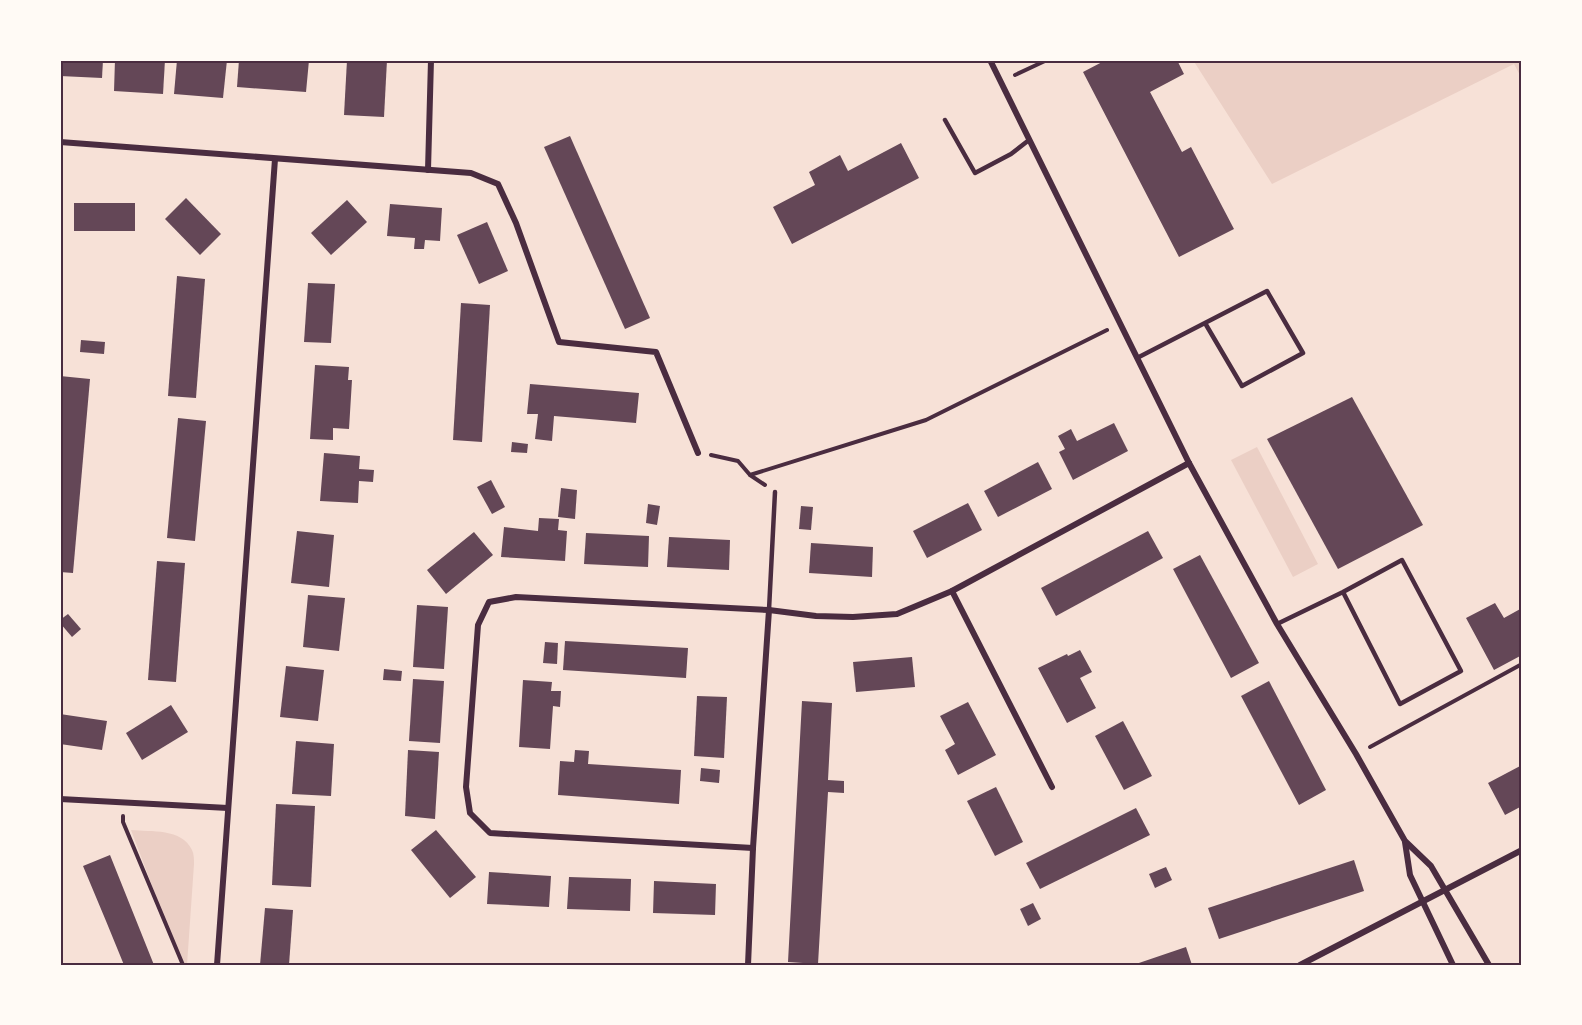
<svg xmlns="http://www.w3.org/2000/svg" width="1582" height="1025" font-family="'DejaVu Sans',sans-serif">
  <rect width="100%" height="100%" fill="#f7e1d7"/>
  <g fill="#ebcfc5">
    <path d="M1193,60H1522V79L1514,64L1272,184Z"/>
    <path d="M1257,447L1318,564L1293,577L1231,460Z"/>
    <path d="M131,830C151,832 182,828 192,850C194,854 194,860 194,864L187,965H182Z"/>
  </g>
  <g fill="#644757">
    <path d="M60,60H103L102,78L60,76Z"/>
    <path d="M115,60H165L163,94L114,91Z"/>
    <path d="M177,60H227L223,98L174,94Z"/>
    <path d="M239,60H309L306,92L237,87Z"/>
    <path d="M347,60H387L384,117L344,115Z"/>
    <path d="M1106,60H1177L1184,74L1150,92L1182,152L1191,147L1234,229L1179,257L1083,72Z"/>
    <path d="M570,136L650,318L625,329L544,147Z"/>
    <path d="M901,143L919,178L792,244L773,207L815,185L809,172L840,155L848,171Z"/>
    <path d="M186,198L221,234L200,255L165,219Z"/>
    <path d="M347,200L367,222L331,255L311,233Z"/>
    <rect x="74" y="203" width="61" height="28"/>
    <path d="M390,204L442,208L440,241L425,240L424,249H414L415,238L387,236Z"/>
    <path d="M487,222L508,271L479,284L457,235Z"/>
    <path d="M177,276L205,279L196,398L168,396Z"/>
    <path d="M308,283L335,284L331,343L304,342Z"/>
    <path d="M461,303L490,305L482,442L453,440Z"/>
    <path d="M81,340L105,342L104,354L80,352Z"/>
    <path d="M315,365L349,367L348,380H352L349,429L333,428V440L310,439Z"/>
    <path d="M60,376L90,379L73,573L60,572Z"/>
    <path d="M530,384L639,393L636,423L554,416L552,441L535,439L538,414H527Z"/>
    <path d="M1352,397L1423,525L1338,569L1267,439Z"/>
    <path d="M178,418L206,421L195,541L167,538Z"/>
    <path d="M1114,423L1128,451L1073,480L1059,452L1065,449L1058,436L1071,429L1077,441Z"/>
    <path d="M512,442L528,444L527,453L511,452Z"/>
    <path d="M324,453L360,456L359,469L374,470L373,482L359,481L358,503L320,501Z"/>
    <path d="M1038,462L1052,489L998,517L984,491Z"/>
    <path d="M491,480L505,507L492,514L477,487Z"/>
    <path d="M561,488L577,490L575,519L558,517Z"/>
    <path d="M968,503L982,530L927,558L913,531Z"/>
    <path d="M648,504L660,506L657,525L646,523Z"/>
    <path d="M801,506L813,507L811,530L799,529Z"/>
    <path d="M539,518L559,519L558,530L567,531L565,561L501,557L504,527L538,531Z"/>
    <path d="M297,531L334,535L329,587L291,583Z"/>
    <path d="M1148,531L1163,558L1056,616L1041,588Z"/>
    <path d="M474,532L493,555L446,594L427,570Z"/>
    <path d="M586,533L649,536L648,567L584,564Z"/>
    <path d="M669,537L730,540L729,570L667,567Z"/>
    <path d="M811,543L873,547L872,577L809,573Z"/>
    <path d="M1200,555L1259,663L1231,678L1173,569Z"/>
    <path d="M157,561L185,563L176,682L148,680Z"/>
    <path d="M308,595L345,598L339,651L303,647Z"/>
    <path d="M1495,603L1504,618L1522,608V644L1519,646L1522,655L1494,670L1466,618Z"/>
    <path d="M417,605L448,607L444,669L413,667Z"/>
    <path d="M68,614L81,629L72,637L60,623V620Z"/>
    <path d="M565,641L688,648L686,678L563,670Z"/>
    <path d="M545,642L558,643L557,664L543,663Z"/>
    <path d="M1080,650L1092,672L1080,678L1096,708L1067,723L1038,668L1067,654L1068,656Z"/>
    <path d="M912,657L915,687L856,692L853,662Z"/>
    <path d="M286,666L324,670L318,721L280,717Z"/>
    <path d="M384,669L402,671L401,681L383,680Z"/>
    <path d="M413,679L444,681L440,743L409,741Z"/>
    <path d="M523,680L552,682L551,691H561L560,707L553,706L550,749L519,747Z"/>
    <path d="M1269,681L1326,790L1299,805L1241,696Z"/>
    <path d="M697,696L727,697L724,758L694,756Z"/>
    <path d="M802,701L832,703L828,780L844,781V793L828,792L818,964L788,962Z"/>
    <path d="M968,702L996,755L958,775L945,750L955,744L940,716Z"/>
    <path d="M171,705L188,732L142,760L126,733Z"/>
    <path d="M60,714L107,721L102,750L60,744Z"/>
    <path d="M1123,721L1152,776L1124,790L1095,736Z"/>
    <path d="M296,741L334,744L331,796L292,794Z"/>
    <path d="M408,750L439,752L435,819L405,816Z"/>
    <path d="M575,750L589,751L588,764L681,770L679,804L558,795L560,761L574,762Z"/>
    <path d="M1522,765V806L1505,815L1488,783Z"/>
    <path d="M701,768L720,770L719,783L700,781Z"/>
    <path d="M996,787L1023,842L995,856L967,801Z"/>
    <path d="M276,804L315,806L311,887L272,885Z"/>
    <path d="M1136,808L1150,835L1040,889L1026,863Z"/>
    <path d="M436,830L476,877L450,898L411,850Z"/>
    <path d="M110,855L154,965H124L106,921L83,866Z"/>
    <path d="M1354,860L1364,891L1219,939L1208,908Z"/>
    <path d="M1166,867L1172,880L1155,888L1149,874Z"/>
    <path d="M489,872L551,876L549,907L487,904Z"/>
    <path d="M569,877L631,879L630,911L567,909Z"/>
    <path d="M654,881L716,884L715,915L653,913Z"/>
    <path d="M1033,903L1041,919L1028,926L1020,909Z"/>
    <path d="M265,908L293,910L289,965H260Z"/>
    <path d="M1186,947L1192,965H1133Z"/>
  </g>
  <g fill="none" stroke-linecap="round" stroke-linejoin="round">
    <g stroke="#4a2c40" stroke-width="4">
      <path d="M1015,75L1047,60"/>
      <path d="M711,455L738,461L750,475L765,485"/>
      <path d="M750,475L926,420L1107,330"/>
      <path d="M1370,747L1522,664"/>
      <path d="M123,816V822L183,965"/>
    </g>
    <g stroke="#4a2c40" stroke-width="4.5">
      <path d="M945,120L975,173L1011,154L1029,140"/>
      <path d="M1137,358L1267,291L1303,353L1242,386L1205,323"/>
      <path d="M769,610L775,492"/>
      <path d="M1277,624L1343,592L1402,560L1461,671L1400,704L1343,592"/>
    </g>
    <g stroke="#4a2c40" stroke-width="6">
      <path d="M990,60L1189,463L1277,624L1356,754L1405,841L1431,866L1489,965"/>
      <path d="M60,142L471,173L498,184L516,223L559,342L656,352L698,453"/>
      <path d="M428,170L431,60"/>
      <path d="M952,591L1052,787"/>
      <path d="M60,799L228,808"/>
      <path d="M1405,842L1410,875L1453,965"/>
      <path d="M753,848L490,833L470,813L466,787L478,625L489,602L516,597L769,610L816,616L853,617L897,614L952,591L1189,463"/>
      <path d="M217,965L275,159"/>
      <path d="M748,965L753,848L769,610"/>
      <path d="M1300,965L1522,850"/>
    </g>
  </g>
  <rect width="1582" height="1025" fill="none" stroke="#fffaf5" stroke-width="123"/>
  <rect x="62" y="62" width="1458" height="902" fill="none" stroke="#4a2c40" stroke-width="2"/>
</svg>
